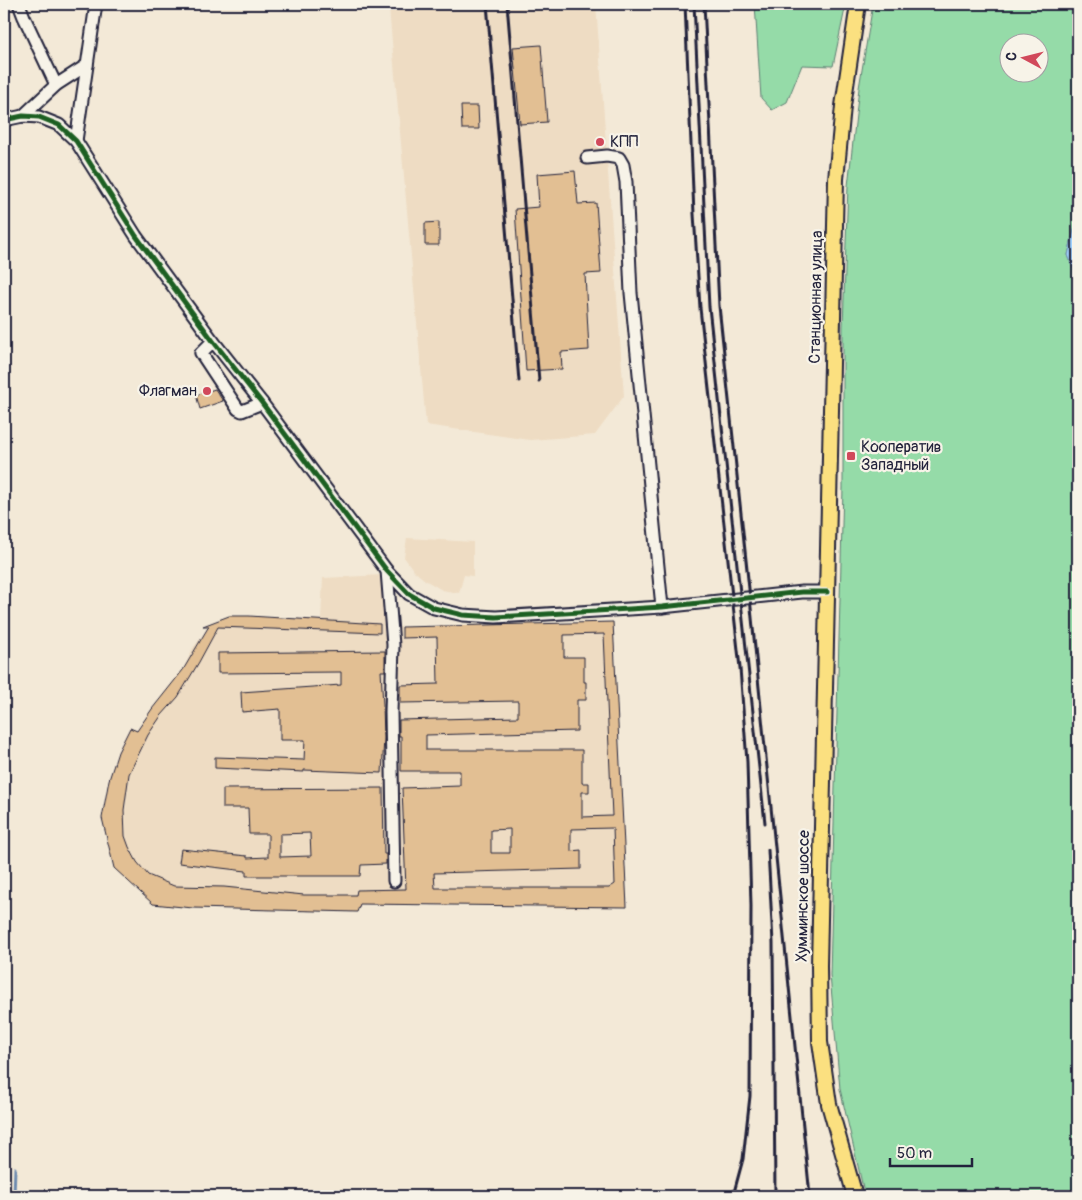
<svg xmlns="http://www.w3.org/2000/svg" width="1082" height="1200" font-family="Pangolin,sans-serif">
  <rect width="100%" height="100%" fill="#f3e9d7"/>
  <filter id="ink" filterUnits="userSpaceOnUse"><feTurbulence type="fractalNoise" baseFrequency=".02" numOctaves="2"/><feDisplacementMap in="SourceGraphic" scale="10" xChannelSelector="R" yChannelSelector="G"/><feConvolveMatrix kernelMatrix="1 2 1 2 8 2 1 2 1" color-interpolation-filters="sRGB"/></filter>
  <g filter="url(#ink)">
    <g fill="#eedcc3">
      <path d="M447,4H596L624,396L595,435L530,440L426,425L389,8Z"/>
      <path d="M407,538L473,542V576L464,575L459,593L442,590L425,580L414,571L404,557Z"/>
      <path d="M383,575L387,627L613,622L627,907L546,908L543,901L360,904L357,912L193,908L153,904L114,868L102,818L110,776L118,752L130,728L138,731L152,709L183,670L193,648L212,623L229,616H249L321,620L323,578Z"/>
    </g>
    <g fill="#95dba8" stroke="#5c7e72" fill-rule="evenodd">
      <path d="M755,4H846L833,66L802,65L787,102L772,110L761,98Z"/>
      <path d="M873,4H1078V213L1068,255L1076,276L1078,278V1196H865L840,1089L830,975L843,488V327L848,186L859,88ZM1010,42H1040V72H1010Z"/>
    </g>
    <path fill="#a0d1fd" stroke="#6e8baf" d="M1078,213V278L1076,276L1068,255Z"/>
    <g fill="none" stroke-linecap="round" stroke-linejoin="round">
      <path stroke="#6e8baf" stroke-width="3" d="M14,1196L15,1168"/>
    </g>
    <g fill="#e2bf93" stroke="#22223b" fill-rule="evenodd">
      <path d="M541,45L547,122L520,124L513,47Z"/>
      <path d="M461,106H478L479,129H462Z"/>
      <path d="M575,171L578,204L596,203L601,273L585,274L589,350L561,352L562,369L526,371L515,209L539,207L537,174Z"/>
      <path d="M439,222V245H425V223Z"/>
      <path d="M215,389L223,401L200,409L196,395Z"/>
      <path d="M229,616H249L380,624V633L218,627L199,662L178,697L161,716L148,735L129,774L124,810L125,836L129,847L137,862L148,875L174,886L224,887L304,895H356L357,890L406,889L402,788L460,786V771H401V736H399V720L518,717V701L400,703V685L438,684L437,637L402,638V627L613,622L627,907L360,904L357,912L193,908L153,904L114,868L102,818L109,780L118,752L130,728L137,731L152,709L183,670L209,626H203ZM604,634L612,816L582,817V792H589V783H582V750H426V735L577,731V700H586V682H584V657H564V635ZM613,828L615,884L609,888H435L434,873L581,869V850L571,851V829ZM510,829V853H491V830Z"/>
      <path d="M385,651V671H381L383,705L384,738L382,773L304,770V772L215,768V757L304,760L305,740H280V709L242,712L241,692L341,685V672L218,673V653Z"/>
      <path d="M383,788L384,854H386V864L361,865L360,876H246V871L179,863L181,849L247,856V858L268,857V834H249L248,808H223V789ZM310,833L311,856L280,857V834Z"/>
    </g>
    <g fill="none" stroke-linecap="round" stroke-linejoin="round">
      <defs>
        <g id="minor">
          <path d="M19,4L24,17L56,85"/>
          <path d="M23,116L56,85L87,65"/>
          <path d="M4,120L23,116L39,117L59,125L76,141L136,236L213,341L262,403L387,571L409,594L434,608L463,615L496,617L662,607L802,592H827"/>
          <path d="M76,141L96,4"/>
          <path d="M587,158L607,156L619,158L623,165L626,182L631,293L662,607"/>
          <path d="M213,341L201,353L238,409L242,411L262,403"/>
          <path d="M387,571L393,645L391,712L394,881"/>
        </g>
        <path id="major" d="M855,1196L829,1104L820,1042L819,966L836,179L843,106L858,4"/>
      </defs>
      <use href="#minor" stroke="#22223b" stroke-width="15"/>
      <use href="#major" stroke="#22223b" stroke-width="18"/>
      <use href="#minor" stroke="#f7f3e8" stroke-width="11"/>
      <use href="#major" stroke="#fbe080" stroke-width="14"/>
      <g stroke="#22223b" stroke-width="3">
        <path d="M487,4L519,381"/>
        <path d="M507,4L539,381"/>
        <path d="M685,4L694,214L700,308L740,668L747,762L751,906L750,1096L743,1159L733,1196"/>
        <path d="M694,4L709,307L765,823"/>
        <path d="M704,4L719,306L750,598L810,1196"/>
        <path d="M768,850L773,943L775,1196"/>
      </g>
      <defs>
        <path id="cycleway" d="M4,120L23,116L39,117L59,125L76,141L136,236L213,341L262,403L387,571L409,594L434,608L463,615L496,617L662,607L802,592H827"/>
      </defs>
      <use href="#cycleway" stroke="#f7f3e8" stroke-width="8"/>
      <use href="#cycleway" stroke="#1b5e20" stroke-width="5"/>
    </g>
  </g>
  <g fill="#d1495b" stroke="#f7f3e8" stroke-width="2">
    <circle cx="600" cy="142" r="5"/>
    <circle cx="207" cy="391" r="5"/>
    <rect x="846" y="451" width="10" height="10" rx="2.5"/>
  </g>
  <g text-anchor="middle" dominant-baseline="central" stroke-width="4.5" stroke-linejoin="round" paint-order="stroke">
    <g font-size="16" fill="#22223b" stroke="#f7f3e8" text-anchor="start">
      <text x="610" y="142">КПП</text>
      <text x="197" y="391" text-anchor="end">Флагман</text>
      <text x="861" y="447">Кооператив<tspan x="861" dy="18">Западный</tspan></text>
    </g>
    <g font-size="16" fill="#22223b" stroke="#f7f3e8">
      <text transform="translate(816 297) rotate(-89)">Станционная улица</text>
      <text transform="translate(803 896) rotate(-89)">Хумминское шоссе</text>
    </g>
  </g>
  <rect width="1082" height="1200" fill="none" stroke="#f7f3e8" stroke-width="20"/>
  <rect x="10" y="10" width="1062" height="1180" fill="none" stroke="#22223b" stroke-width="2" filter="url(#ink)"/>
  <g transform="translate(1024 58) rotate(277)"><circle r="24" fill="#f7f3e8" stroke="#a29fa3"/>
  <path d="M0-4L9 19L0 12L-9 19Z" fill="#d1495b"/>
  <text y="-8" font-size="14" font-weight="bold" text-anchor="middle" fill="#22223b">С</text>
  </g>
  <path d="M890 1158v8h82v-8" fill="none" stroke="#22223b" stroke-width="2.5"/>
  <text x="897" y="1158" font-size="15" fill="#22223b" stroke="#f7f3e8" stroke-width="4" paint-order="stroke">50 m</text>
</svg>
